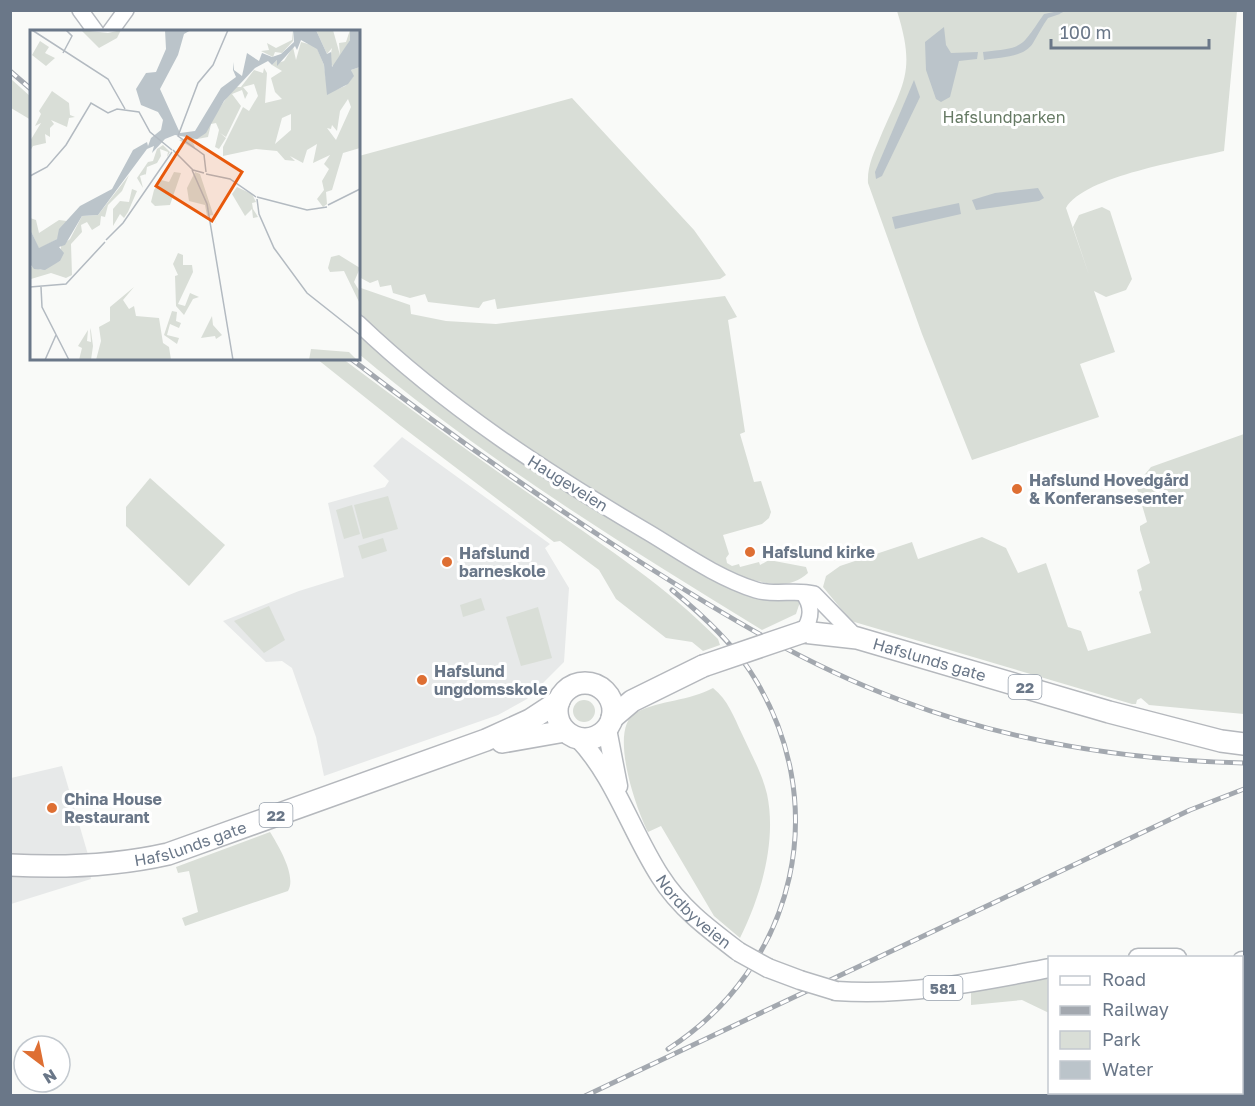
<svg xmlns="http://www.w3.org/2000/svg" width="1255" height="1106" font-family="'Golos Text',sans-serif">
  <rect width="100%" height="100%" fill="#f9faf8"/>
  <g fill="#e7e9e9">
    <path d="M402,437L550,544L545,548L569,588L564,662L527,699L498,715L324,776L316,737L292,668L282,661L266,662L223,621L299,591L344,577L328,503L385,487L389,481L373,466Z"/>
    <path d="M62,766L89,858L91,879L11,904V778Z"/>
  </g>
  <g fill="#d9ded7">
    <path d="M897,11H1237L1224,151C1187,160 1084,176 1066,208L1089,275L1073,227L1079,215L1102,207L1110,211L1132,279L1126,290L1106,297L1094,291L1115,352L1080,364L1099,417L972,460L922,334L868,183C867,166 874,153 880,138C904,82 916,72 897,11Z"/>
    <path d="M10,78L31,97V120L11,108Z"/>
    <path d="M572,98L694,230L726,275L720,279L497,309L495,299L483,302L479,308L428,302L425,294L410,298L393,293L391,285L380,287L378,280L370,283L359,277V156Z"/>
    <path d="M358,287L410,305L411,314L446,321L496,324L725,296L737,317L728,320L745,432L740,434L754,482L761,481L771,512L769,518L762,524L723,535L729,554L726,558L727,563L732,566L739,564L740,567L759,562L760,565L769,560L806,567L808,573C795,585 780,586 762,582C718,574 678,543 641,520C542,459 444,396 359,315Z"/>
    <path d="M358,323L484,429L729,578L803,593L796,614L762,630C623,545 484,459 359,354Z"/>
    <path d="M317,359H343C405,405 467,451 531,495C599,543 659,580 718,639L720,645L703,651L692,642L666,638L616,599L599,570L560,541L554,542L401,426Z"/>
    <path d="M1244,434V714L1149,705L1141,698L1137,700L1136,704H1132L851,621L823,587L826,576L840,566L912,542L918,559L982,537L1006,548L1018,573L1046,563L1068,627L1081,631L1088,651L1151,633L1139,592L1142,590L1137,570L1150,563L1140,530V526L1147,522L1136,485L1151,467Z"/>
    <path d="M150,478L225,545L189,586L126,526V507Z"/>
    <path d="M388,496L398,529L363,539L354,505Z"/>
    <path d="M352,505L360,534L344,539L336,510Z"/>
    <path d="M383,538L387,551L362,559L358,546Z"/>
    <path d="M481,598L485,610L463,617L460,605Z"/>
    <path d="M269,606L285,640L264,653L234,621Z"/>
    <path d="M538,607L552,658L521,666L506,617Z"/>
    <path d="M713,688C728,700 734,717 742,734C751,754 762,773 767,794C777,841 761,896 740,938L714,916L661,826L648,832C636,809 607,726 637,712C661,700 689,701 713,688Z"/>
    <circle cx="584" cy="711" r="11"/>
    <path d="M270,832C278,845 297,876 288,891L185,926L182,918L198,912L189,871L178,873L176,867Z"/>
    <path d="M1242,970H1244V1067L1242,1068Z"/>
    <path d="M1049,975V1013L1022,1000L971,1005V991Z"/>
  </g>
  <g fill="#bbc4ca">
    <path d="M1059,11L1060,14L1048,18C1042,26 1038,35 1033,43C1024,58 1000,57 984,60L983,52C1026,47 1020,48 1044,14Z"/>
    <path d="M944,27L946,45L951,53L978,52L977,59L959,61L950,97L941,102L936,99L926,70L925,42Z"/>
    <path d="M914,80L920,97L882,176L876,179L875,172Z"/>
    <path d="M1038,188L1044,198L1039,201L976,210L972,200L995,193Z"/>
    <path d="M959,203L961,214L895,229L892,217Z"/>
  </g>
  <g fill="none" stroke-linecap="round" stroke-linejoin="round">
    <path stroke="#bbc4ca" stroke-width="3" d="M1060,12L1064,10"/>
    <defs>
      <g id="secondary">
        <path d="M80,10L96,32"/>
        <path d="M110,32L126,10"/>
        <path d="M358,323C446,407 547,473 651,534C684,554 718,578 756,590C775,596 795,589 814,594L857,638"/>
        <path d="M803,593C813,606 812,618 803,632"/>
      </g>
      <g id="primary">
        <path d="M607,729L618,786"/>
        <path id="s1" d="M578,738C615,777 631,831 660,876C680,908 710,930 739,952"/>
        <path d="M1138,958H1177"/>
        <path d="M1242,961L1244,962"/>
        <path d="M768,968L800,980"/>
        <path d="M836,991C911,996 976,982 1050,968"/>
      </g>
      <g id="highway">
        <path id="s2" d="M803,632L857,638L1109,712L1221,741L1244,744"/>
        <circle cx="585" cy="711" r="28"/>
        <path d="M612,718L632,701L703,666"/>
        <path d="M502,742L565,731"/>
        <path id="s3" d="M10,865C65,868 115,866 168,854L486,740L530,720L559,701"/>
      </g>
    </defs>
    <use href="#secondary" stroke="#b6bac0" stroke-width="18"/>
    <use href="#primary" stroke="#b5b9be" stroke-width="21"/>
    <use href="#highway" stroke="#b5b8bd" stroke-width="24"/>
    <use href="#secondary" stroke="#fff" stroke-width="15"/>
    <use href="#primary" stroke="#fff" stroke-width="18"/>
    <use href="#highway" stroke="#fff" stroke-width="21"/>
    <defs>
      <g id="rail">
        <path d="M10,71L32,90"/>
        <path d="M350,358C442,429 537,496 634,558C719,612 805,665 900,700C1010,742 1127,760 1244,763"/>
        <path d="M668,1049C797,966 835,801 750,671C730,640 700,613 672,590"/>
        <path d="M585,1096L1190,810L1244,789"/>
      </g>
    </defs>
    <use href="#rail" stroke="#a3a8af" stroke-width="5"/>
    <use href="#rail" stroke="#fff" stroke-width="3" stroke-dasharray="9" stroke-linecap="butt"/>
    <defs>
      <g id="primary-bridge">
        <path d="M739,952L768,968"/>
        <path d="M800,980L836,991"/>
      </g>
      <path id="highway-bridge" d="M703,666L803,632"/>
    </defs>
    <use href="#primary-bridge" stroke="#b5b9be" stroke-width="21" stroke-linecap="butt"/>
    <use href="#highway-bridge" stroke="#b5b8bd" stroke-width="24" stroke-linecap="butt"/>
    <use href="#primary-bridge" stroke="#fff" stroke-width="18"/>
    <use href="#highway-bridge" stroke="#fff" stroke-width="21"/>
  </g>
  <g fill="#de6f33" stroke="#fff" stroke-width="2">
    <circle cx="1017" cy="489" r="6"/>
    <circle cx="750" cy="552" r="6"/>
    <circle cx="447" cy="562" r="6"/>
    <circle cx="422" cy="680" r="6"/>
    <circle cx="52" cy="808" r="6"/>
  </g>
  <g text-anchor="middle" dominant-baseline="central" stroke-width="6" stroke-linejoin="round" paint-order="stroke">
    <g fill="#fff" stroke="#97a0ac" stroke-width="1.5">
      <rect x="1008.5" y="675" width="33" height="24" rx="4.5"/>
      <rect x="259.5" y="803" width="33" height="24" rx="4.5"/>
      <rect x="923.5" y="976" width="39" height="24" rx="4.5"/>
    </g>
    <g font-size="15" font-weight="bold" fill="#6a7788">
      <text x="1025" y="687">22</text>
      <text x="276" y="815">22</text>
      <text x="943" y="988">581</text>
    </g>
    <g font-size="16" fill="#667a64" stroke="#fff">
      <text x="1004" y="117">Hafslundparken</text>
    </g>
    <g font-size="16" font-weight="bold" fill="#6a7788" stroke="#fff" text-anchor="start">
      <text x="1029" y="480">Hafslund Hovedgård<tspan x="1029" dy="18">&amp; Konferansesenter</tspan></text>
      <text x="762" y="552">Hafslund kirke</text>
      <text x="459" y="553">Hafslund<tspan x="459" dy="18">barneskole</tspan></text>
      <text x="434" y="671">Hafslund<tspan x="434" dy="18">ungdomsskole</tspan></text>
      <text x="64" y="799">China House<tspan x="64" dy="18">Restaurant</tspan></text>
    </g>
    <g font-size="16" fill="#6a7788" stroke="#fff">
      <text transform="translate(568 483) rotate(32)">Haugeveien</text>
      <text stroke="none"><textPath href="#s2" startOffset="130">Hafslunds gate</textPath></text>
      <text stroke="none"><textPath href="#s3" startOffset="183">Hafslunds gate</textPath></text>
      <text stroke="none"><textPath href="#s1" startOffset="210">Nordbyveien</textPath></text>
    </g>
  </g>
  <g transform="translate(30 30)">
    <rect width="330" height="330" fill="#f9faf8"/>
    <path d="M51,0L78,3L91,0L87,8L69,18ZM262,0L263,11L252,23L245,22L243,27L231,21L239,20L237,13L246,18L262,10ZM286,0H303L310,25L309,13L316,12L320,0V10L304,37L299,33L302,18L297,24ZM10,11L19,17L15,23L25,28L16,36L2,25ZM271,12L286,16L294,35L298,63L315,56L323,47L321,40L330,37V118L313,123L302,160L296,162L297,174L293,177L287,169L294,160L292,151L299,139L294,134L300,125L283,133L287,114L277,120L273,133L260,126L265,131L255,130L247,121L226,119L193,126V117L213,77L219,81L228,66L224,54L213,57L218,63L215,69L212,60L202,64L211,76L196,107L190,103L196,108L189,119L185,117L189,100L186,93L181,94L178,107L162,110L166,120L149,110L171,105L204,57H211L224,40L233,43L234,38L237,43L235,73L252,69L245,62L241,48L252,41L242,35L247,30L248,33L254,31L263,17L266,30ZM318,69L321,77L306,110L297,98L301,99L302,95L307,101L310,81ZM261,84V100L245,114L252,88ZM22,61L39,73L40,85L45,87L39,88L37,97L21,90L24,94L20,98V107L15,104L16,113L3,116L0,121V111L11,93L5,96L11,84L9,81ZM133,115L140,122L137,127L138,122L130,119L131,126L127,133L117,137L115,150L116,144L110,146L113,158L107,148L118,132L123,131L127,119ZM144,142L151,143L140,175L125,176L121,172L124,160L131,150L139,152ZM165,142L170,144L187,196L183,185L177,186L175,175L159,171L157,158ZM99,145L92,161L78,175L75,187L71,186L70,195L62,200L57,192L51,195L52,202L41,214L42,245L36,248L21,243L1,249L0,236L11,240L30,231L31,216L40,209L52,186L68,185ZM207,157L222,164L226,172L222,173L223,179L228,187L223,188L222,179L215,186L202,164ZM102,159L107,161L98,182L94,188L90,184L83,196V179L90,171L99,172ZM0,188L6,190L9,203L29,190L37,191L27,209L9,219L0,199ZM148,223L153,225V235H162L163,242L148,274L155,276L160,263L169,267L163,269L154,285L146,276L145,246L148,245L143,234ZM309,225L330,238L324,252L330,262V274L314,241L300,242L298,238L301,227ZM104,257L93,270L99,279L104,276L106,286L129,288L133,313L139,317L141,330H66L71,311L69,297L80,291V277ZM142,281L147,282L146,291L151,293L149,298L140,294L137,305L149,308L147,314L134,305ZM182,286L183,295L192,305L186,309L185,306L171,308ZM60,298L61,301L63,316L61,330H49L52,318L48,316L58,300L57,311L61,312ZM281,319L319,322L327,330H279Z" fill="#d9ded7" fill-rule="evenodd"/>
    <path d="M135,0H161L154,4L148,25L130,59L150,103L165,101L191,58L206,47L203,40L204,32V40L212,46L217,23L229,31L232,23L242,27L251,24L264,12L263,0H286L297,24L301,22L302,37L320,10V0H330V37L321,40L324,46L318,54L297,65L294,35L287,19L271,10L267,20L265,16L247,36V30L242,35L238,31L225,38L194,71L176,103L167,109L145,105L135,109L122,123L124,116L117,119L68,185L52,186L35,215L29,217L34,223L30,231L15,240L4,239L0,234V199L9,218L27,209L29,199L50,176L82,159L103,120L117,112L118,116L121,108L131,100L133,90L128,82L111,75L106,59L116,43L126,42L136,19Z" fill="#bbc4ca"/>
    <path fill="none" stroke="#b3bac1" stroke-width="1.5" d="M2,0L78,49L95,79M33,23L42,6L36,0M143,120L163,140L174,143M162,140L177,174L203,330M176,142L174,125L148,106L168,53L183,35L198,0M176,144L200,149L226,167M0,146L17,137L36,115L61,73L78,83L87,79L109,82L120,102L142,120M227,167L277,180L297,177M227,169L229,184L244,218L277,263L330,305M298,175L330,159M76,210L93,193L142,122M0,257L36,254L75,212M11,257L12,277L39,330M15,330L26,305"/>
    <path fill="#e8590c" fill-opacity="0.15" stroke="#e8590c" stroke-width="3" d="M157,107L212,142L182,191L126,156Z"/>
    <rect width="330" height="330" fill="none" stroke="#6a7788" stroke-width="3"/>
  </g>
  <rect width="1255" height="1106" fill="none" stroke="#6a7788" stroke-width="24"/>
  <rect x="1048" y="956" width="195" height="138" fill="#ffffff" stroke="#c3c9cf" stroke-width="1.5"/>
  <rect x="1060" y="976" width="30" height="9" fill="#ffffff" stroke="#c3c9cf" stroke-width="1.5"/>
  <text x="1102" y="986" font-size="18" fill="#6a7788">Road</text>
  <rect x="1060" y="1006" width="30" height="9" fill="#a3a8af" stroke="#c3c9cf" stroke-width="1.5"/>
  <text x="1102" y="1016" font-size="18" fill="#6a7788">Railway</text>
  <rect x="1060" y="1031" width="30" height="18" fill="#d9ded7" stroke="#c3c9cf" stroke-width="1.5"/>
  <text x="1102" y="1046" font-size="18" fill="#6a7788">Park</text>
  <rect x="1060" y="1061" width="30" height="18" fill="#bbc4ca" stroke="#c3c9cf" stroke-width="1.5"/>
  <text x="1102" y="1076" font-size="18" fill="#6a7788">Water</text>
  <g transform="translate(42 1064) rotate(148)"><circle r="28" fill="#ffffff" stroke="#c3c9cf" stroke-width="1.5"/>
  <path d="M0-4.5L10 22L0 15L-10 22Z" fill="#de6f33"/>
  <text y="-9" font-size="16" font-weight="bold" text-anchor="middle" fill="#6a7788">N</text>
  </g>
  <path d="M1051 39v9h158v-9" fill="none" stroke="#6a7788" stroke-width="3"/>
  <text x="1060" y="39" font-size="18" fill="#6a7788" stroke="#ffffff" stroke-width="4.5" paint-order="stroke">100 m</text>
</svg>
